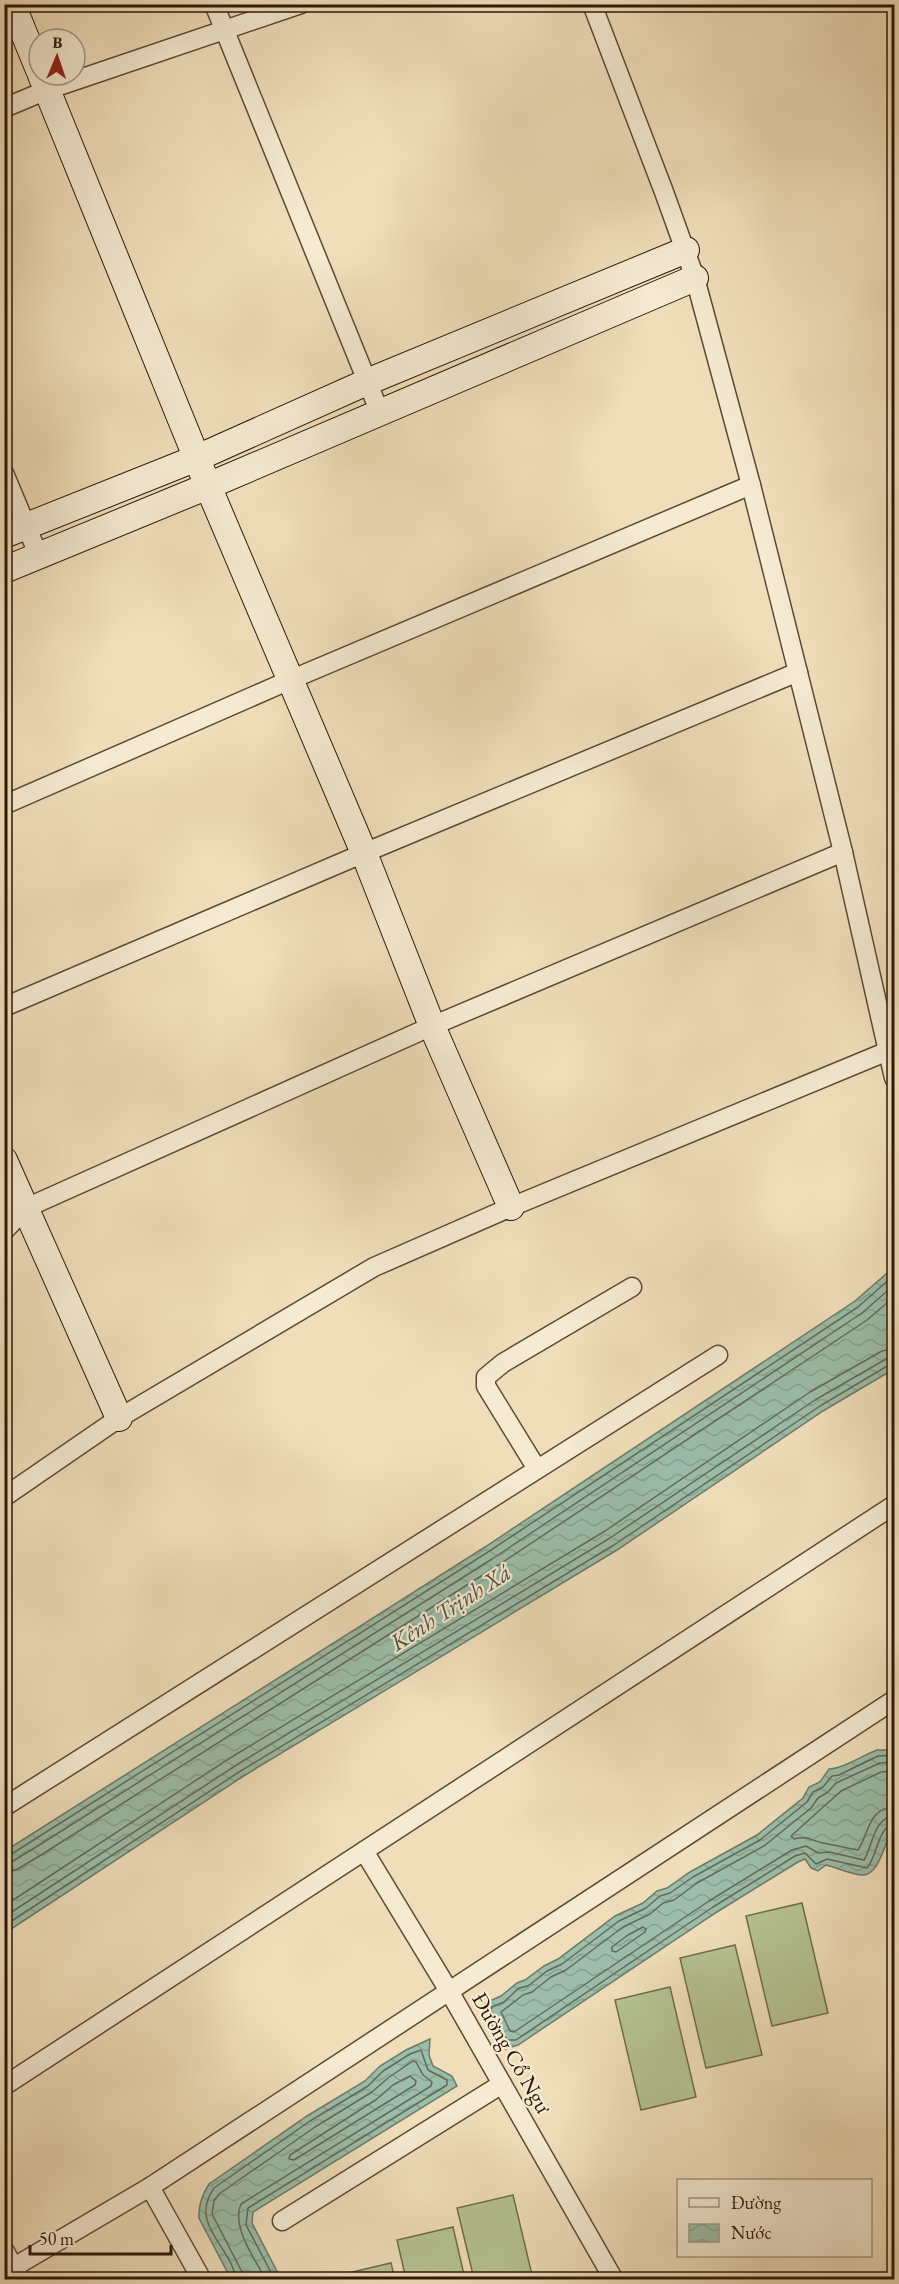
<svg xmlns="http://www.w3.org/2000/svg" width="899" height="2284" font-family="'EB Garamond',serif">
  <defs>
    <pattern id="water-waves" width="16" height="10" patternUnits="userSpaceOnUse" patternTransform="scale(1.5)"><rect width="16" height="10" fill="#9bbda9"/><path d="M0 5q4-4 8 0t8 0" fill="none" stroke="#86a290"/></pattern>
  </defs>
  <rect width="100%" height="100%" fill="#f0deba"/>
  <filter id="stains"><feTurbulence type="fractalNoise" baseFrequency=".00333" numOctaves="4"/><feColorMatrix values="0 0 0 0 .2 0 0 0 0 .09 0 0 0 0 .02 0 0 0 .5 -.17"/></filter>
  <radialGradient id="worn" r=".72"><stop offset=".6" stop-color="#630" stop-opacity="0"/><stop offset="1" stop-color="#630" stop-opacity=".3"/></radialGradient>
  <g fill="#b5c293" stroke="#706d4e" stroke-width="1.5">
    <path d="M802,1903L828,2013L772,2026L746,1916Z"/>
    <path d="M735,1945L762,2055L706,2068L680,1958Z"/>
    <path d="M670,1987L696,2097L641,2110L615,2000Z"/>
    <path d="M513,2195L533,2279H474L457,2208Z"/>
    <path d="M453,2227L465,2279H406L397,2240Z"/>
    <path d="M391,2263L395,2279H336L335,2276Z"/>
  </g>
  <g fill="url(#water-waves)" stroke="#6e7b69" stroke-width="1.5">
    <path d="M894,1267V1369L823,1411L617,1550L242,1777L5,1933V1851L485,1547L855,1301Z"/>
    <path d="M877,1750H894V1827C885,1839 880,1876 862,1875C850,1874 838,1868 826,1865L818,1871L811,1868L805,1859L798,1862L717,1912L518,2045L505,2049L483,2009L485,2003L501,1996L517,1983L525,1980L544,1966L558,1959L615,1916L643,1903L657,1891L667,1888L690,1872L757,1835L803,1798L809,1787L820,1782L829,1769C843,1769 863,1755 877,1750Z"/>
    <path d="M430,2039L429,2055L433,2066L452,2076L457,2086L253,2212L252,2223L281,2279H231L199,2218C198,2205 202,2195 209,2184L307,2116L365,2081L380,2066L406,2050Z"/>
  </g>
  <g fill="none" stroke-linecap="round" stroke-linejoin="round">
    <g stroke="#636a58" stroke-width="1.5">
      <path d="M894,1755L878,1756L839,1775L832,1776L823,1787L813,1792L807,1802L760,1840L693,1877L670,1893L660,1896L646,1908L619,1921L562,1964L547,1971L528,1986L519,1988L504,2002L492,2007L491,2010L507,2040H516L713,1907L795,1856L805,1853L816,1864L827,1859L867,1868C877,1857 878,1826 894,1824"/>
      <path d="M894,1762L880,1763L836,1783L828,1792L818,1798L811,1808L764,1846L697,1883L674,1900L663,1903L650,1914L623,1927L566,1970L551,1977L532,1992L523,1995L501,2012L510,2031L514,2032L709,1901L792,1850L806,1846L818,1853L829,1852L864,1860C873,1846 873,1818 894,1816"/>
      <path d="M894,1771L881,1772L841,1791L791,1836L794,1839C809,1835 811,1841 823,1843C834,1845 846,1848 858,1850C869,1834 868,1808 894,1807"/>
      <path d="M4,1856L10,1855L32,1841L488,1552L858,1307L894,1275"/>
      <path d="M4,1863L13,1861L36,1847L492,1559L862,1313L894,1285"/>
      <path d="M4,1872L16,1870L41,1855L497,1566L867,1320L894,1297"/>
      <path d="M4,1906L230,1758L605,1531L810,1392L882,1351L894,1348"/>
      <path d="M4,1917L235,1766L610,1538L815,1400L886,1359L894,1357"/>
      <path d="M4,1926L239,1772L614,1545L820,1406L889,1365H894"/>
      <path d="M643,1927L646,1929L645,1932L616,1952L612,1951V1947L628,1935Z"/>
      <path d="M410,2076L416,2081L415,2085L294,2160L289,2159L290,2155L377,2099L393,2085Z"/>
      <path d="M236,2280C232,2246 188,2225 214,2188L310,2121L368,2086L383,2071L410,2054L421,2050L428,2070L447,2080V2085L248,2208L246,2225L275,2280"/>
      <path d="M244,2280L242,2272L212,2214L214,2201L219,2194L315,2127L372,2092L388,2078L413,2061L416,2062L423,2075L432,2082L431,2086L241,2204C231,2227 255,2259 266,2280"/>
    </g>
    <defs>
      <g id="street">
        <path d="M214,4L380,413"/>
        <path d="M592,4L664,192L695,278L751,485L843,852L894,1078"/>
        <path d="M4,108L47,90L301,4"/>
        <path d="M4,473L38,554"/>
        <path d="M4,805L290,680L751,485"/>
        <path d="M4,1007L364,853L798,672"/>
        <path d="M4,1231L26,1208L432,1026L843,852"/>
        <path d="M537,1469L486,1386V1377L503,1363L632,1287"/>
        <path d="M4,1497L119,1418L374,1267L511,1207L888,1051"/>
        <path d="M4,1807L718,1355"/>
        <path d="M364,1851L449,1991L614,2280"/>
        <path d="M4,2086L894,1505"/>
        <path d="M150,2187L202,2280"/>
        <path d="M282,2221L502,2084"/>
        <path d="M4,2250L21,2280"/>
        <path d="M14,2267L150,2187L894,1700"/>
      </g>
      <g id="secondary">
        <path d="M12,4L39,70"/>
        <path d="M41,75L208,486L364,853L432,1026L511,1207"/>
        <path d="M4,535L197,458L367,382L686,250"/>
        <path d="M4,570L208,486L695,278"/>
        <path d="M4,1160L119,1418"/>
      </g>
    </defs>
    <use href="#street" stroke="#5c4a34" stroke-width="21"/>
    <use href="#secondary" stroke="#2b1808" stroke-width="28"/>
    <use href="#street" stroke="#f5ead2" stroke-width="18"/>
    <use href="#secondary" stroke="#f5ead2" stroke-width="26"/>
  </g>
  <g text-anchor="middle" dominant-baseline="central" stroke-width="4.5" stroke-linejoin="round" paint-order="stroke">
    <g font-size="22" fill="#2b1808" stroke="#f5ead2">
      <text transform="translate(512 2053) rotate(60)">Đường Cổ Ngư</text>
    </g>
    <g font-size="24" font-style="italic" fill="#525240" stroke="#f5ead2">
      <text transform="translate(450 1607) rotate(-33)">Kênh Trịnh Xá</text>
    </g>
  </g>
  <rect width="899" height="2284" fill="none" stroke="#f0deba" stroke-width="24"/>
  <rect x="6" y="6" width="887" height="2272" fill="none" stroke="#2b1808" stroke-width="3"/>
  <rect x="12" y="12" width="875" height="2260" fill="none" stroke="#2b1808" stroke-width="1.5"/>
  <rect x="677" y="2179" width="195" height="78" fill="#f5ead2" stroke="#a49681" stroke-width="1.5"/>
  <rect x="689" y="2198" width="30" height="9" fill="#f5ead2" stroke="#a49681" stroke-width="1.5"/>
  <text x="731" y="2209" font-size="18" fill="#2b1808">Đường</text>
  <rect x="689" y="2224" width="30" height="18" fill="url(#water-waves)" stroke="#a49681" stroke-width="1.5"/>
  <text x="731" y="2239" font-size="18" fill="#2b1808">Nước</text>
  <g transform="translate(57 57) rotate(2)"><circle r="28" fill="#f5ead2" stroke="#a49681" stroke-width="1.5"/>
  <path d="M0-4.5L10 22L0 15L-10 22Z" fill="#8f2418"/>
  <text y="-9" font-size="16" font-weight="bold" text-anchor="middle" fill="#2b1808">B</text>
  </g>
  <path d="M30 2245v9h141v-9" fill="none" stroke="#2b1808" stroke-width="3"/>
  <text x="39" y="2245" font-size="18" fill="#2b1808" stroke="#f5ead2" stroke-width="4.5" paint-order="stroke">50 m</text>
  <rect width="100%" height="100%" filter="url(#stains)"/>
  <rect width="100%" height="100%" fill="url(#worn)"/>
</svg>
